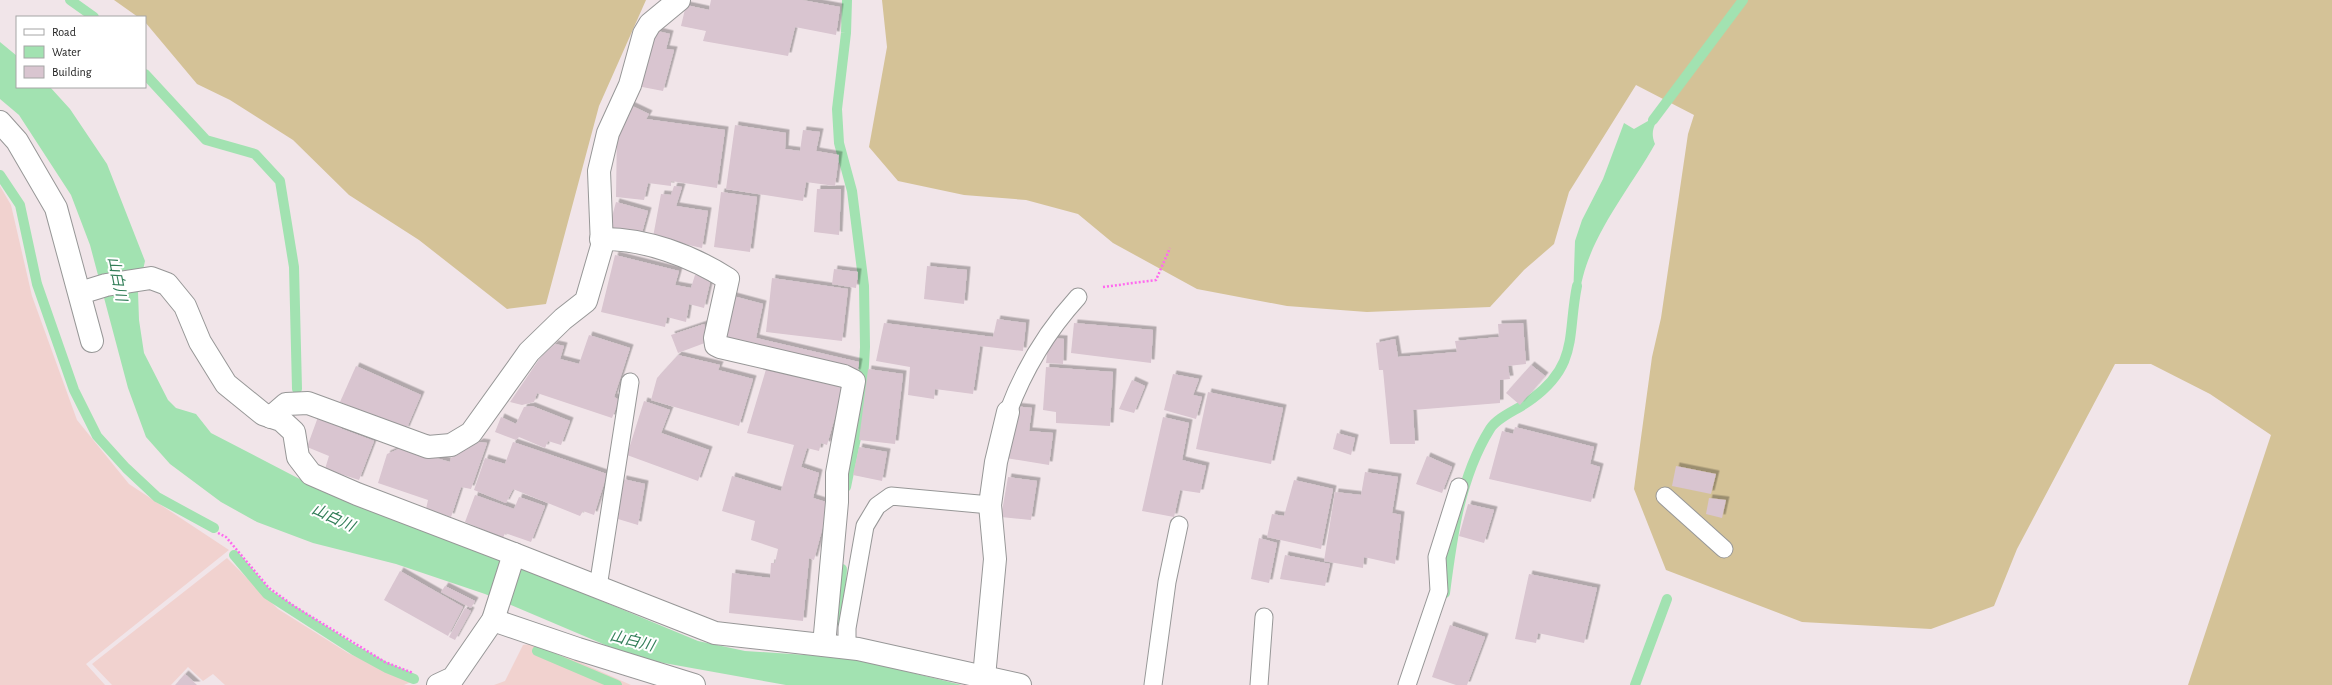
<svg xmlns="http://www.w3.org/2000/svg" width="2332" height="685" font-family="'Alegreya Sans','Noto Sans JP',sans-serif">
  <defs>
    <filter id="shadow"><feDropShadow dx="3.5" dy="-3.5" stdDeviation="0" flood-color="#0004"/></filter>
  </defs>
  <rect width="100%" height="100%" fill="#f1e5e9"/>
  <g fill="#f1d2cf">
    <path d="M0,186L11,205L32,296L77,420L129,484L229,550L86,664L105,685H0Z"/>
    <path d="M227,558L278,609L348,653L411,682L404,685H225L213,674L203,681L188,667L171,685H112L92,664Z"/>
    <path d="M537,643L631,685H494L505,681L523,645Z"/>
  </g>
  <g fill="#d4c297">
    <path d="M114,0H646L599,106L546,304L507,309L419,240L349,195L293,140L230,100L197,84L145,22V17H138Z"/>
    <path d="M882,0H2332V685H2188L2271,435L2210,394L2151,364H2115L2017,549L1994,606L1931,629L1802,622L1666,570L1634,489L1652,357L1661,318L1688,134L1694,115L1636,85L1569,192L1554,244L1524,270L1490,307L1367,312L1287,306L1197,289L1113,243L1078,214L1026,200L964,195L898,181L869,147L887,47Z"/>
  </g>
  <g fill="#a2e2b1">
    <path d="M0,42L17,56V87H50L70,109L107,164L145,261L138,292L139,320L144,353L168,400L176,408L196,414L211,433L315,487L465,544L698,641L745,651L851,658L962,685H786L636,658L485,594L396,564L313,543L257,522L221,502L170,464L146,437L128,388L90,245L71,195L19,115L0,99Z"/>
    <path d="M1658,108L1664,110C1656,122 1649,130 1655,144C1628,192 1584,242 1579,299L1573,300L1575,241L1582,220L1603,179L1624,123L1634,129L1648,121Z"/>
  </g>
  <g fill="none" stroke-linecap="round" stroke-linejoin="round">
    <g stroke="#a2e2b1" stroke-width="10">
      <path d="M70,0L94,17"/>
      <path d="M145,74L206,140L255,154L280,181L294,267L297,389"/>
      <path d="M1653,120L1743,0"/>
      <path d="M0,175L20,205L37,284L74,390L97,436L126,468L157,497L214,528"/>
      <path d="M846,487L857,433L863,382L865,347L864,286L852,191L839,143L837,109L846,33L847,0"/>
      <path d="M234,555L267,594L354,650L387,668L414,679"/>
      <path d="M1445,593C1452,538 1460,477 1490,429C1498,416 1520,409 1532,399C1579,364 1567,335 1577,286"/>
      <path d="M838,620L842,569"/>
      <path d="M537,651L617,685"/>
      <path d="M1635,685L1667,599"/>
    </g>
  </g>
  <g fill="#d9c5d0" filter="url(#shadow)">
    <path d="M711,0H802L840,7L836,35L795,27L788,56L703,41L706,31L681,26L686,5L709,10Z"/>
    <path d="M653,30L670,34L666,49L674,50L663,91L637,86Z"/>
    <path d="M630,105L649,114L646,119L725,130L717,188L671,181V186L648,183L644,200L616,197L617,130Z"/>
    <path d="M735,125L786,133L785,149L800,151L803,130L820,132L816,151L839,155L835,186L806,182L803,201L726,189Z"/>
    <path d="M674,186L682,187L676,206L708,211L702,248L653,237L661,194L671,195Z"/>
    <path d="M817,189H841L839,235L814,232Z"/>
    <path d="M721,192L757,197L750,252L714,247Z"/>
    <path d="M616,202L648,211L641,236L609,228Z"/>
    <path d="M615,255L679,271L675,285L691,288L695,275L711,278L704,308L689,304L686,322L667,317L665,327L601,312Z"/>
    <path d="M927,266L967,270L964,304L924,299Z"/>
    <path d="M834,269L858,272L856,288L832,284Z"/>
    <path d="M772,278L848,289L842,341L766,332Z"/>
    <path d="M733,296L763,304L756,338L859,362L857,373L721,341Z"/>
    <path d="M997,319L1026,323L1023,351L980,346L973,394L935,389L934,399L908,395L910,367L876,361L884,323L993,337Z"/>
    <path d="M1074,323L1153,330L1151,363L1071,353Z"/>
    <path d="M1523,323L1526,364L1508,366L1510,379L1500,380V403L1413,410L1415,444H1390L1383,370H1379L1376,343L1395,339L1398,357L1457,352L1455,341L1499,337L1498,324Z"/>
    <path d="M704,324L710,341L678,353L671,335Z"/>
    <path d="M589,335L630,348L614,397L619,400L612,418L537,393L534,402L522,405L510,402L540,358L555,344L564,346L560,359L579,364Z"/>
    <path d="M1049,338L1064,339L1063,364L1046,363Z"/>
    <path d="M678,355L720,365L718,370L753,379L739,426L651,400L657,378Z"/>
    <path d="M1531,365L1545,376L1520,405L1506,393Z"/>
    <path d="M356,366L421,395L406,430L340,402Z"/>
    <path d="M767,366L843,388L827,445L821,443L819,451L807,448L801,467L819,473L813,498L829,503L814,560L809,558L803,621L729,613L732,573L770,578L771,563H775L778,549L751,540L755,521L722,511L732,476L781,491L794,445L747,433Z"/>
    <path d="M1046,367L1113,372L1110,426L1056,423V412L1043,410Z"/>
    <path d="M868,369L903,374L895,444L859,440Z"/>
    <path d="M1173,374L1199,379L1193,395L1202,397L1196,419L1164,410Z"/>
    <path d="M1132,380L1145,386L1134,413L1119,409Z"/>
    <path d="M1208,392L1283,408L1271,464L1196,449Z"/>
    <path d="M644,401L670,410L661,433L709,450L698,481L627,455Z"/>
    <path d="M532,406L570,421L561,445L548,441L545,448L519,437L516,440L495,432L501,417L516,424L524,407Z"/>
    <path d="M1014,406L1032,408L1029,431L1053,433L1049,465L1006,458Z"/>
    <path d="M318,417L342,426V429L374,441L359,480L325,469L329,456L307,447Z"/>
    <path d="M1163,417L1189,423L1182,460L1206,466L1200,493L1180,490L1174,517L1142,511Z"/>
    <path d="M1515,427L1594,447L1590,464L1600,467L1591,502L1489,479L1502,431L1513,434Z"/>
    <path d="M1337,433L1355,438L1351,455L1333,449Z"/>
    <path d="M480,442L487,443L471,489L461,487L451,517L426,509L428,500L378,483L387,454L401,448L450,462L451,458Z"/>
    <path d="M513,442L607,474L594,515L583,511L580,516L513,489L506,503L474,490L485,458L505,464Z"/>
    <path d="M859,447L887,452L882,481L853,475Z"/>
    <path d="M1427,456L1452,467L1442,493L1416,484Z"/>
    <path d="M1676,466L1716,474L1711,494L1672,486Z"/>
    <path d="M1365,472L1398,477L1392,513L1401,515L1395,564L1364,557L1363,568L1324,561L1335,492L1361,495Z"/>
    <path d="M1008,477L1037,481L1031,520L1001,517Z"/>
    <path d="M623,479L645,484L638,525L618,519Z"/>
    <path d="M1294,480L1333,489L1321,549L1267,537L1272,514L1284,516Z"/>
    <path d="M475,495L514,509L519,497L545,506L531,542L505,533L503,538L465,522Z"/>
    <path d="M1709,498L1726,500L1722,518L1706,514Z"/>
    <path d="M1468,504L1494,510L1484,543L1459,536Z"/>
    <path d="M1259,538L1277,543L1269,583L1251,579Z"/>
    <path d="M1285,555L1330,564L1325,586L1280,579Z"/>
    <path d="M400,571L463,607L448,636L384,600Z"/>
    <path d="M1529,574L1597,588L1584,643L1538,633L1536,643L1515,639Z"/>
    <path d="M445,586L475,601L471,608L441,592Z"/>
    <path d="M465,608L471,611L455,640L449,637Z"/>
    <path d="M1450,625L1485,637L1467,685H1456L1432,677Z"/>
    <path d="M185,674L197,685H175Z"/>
  </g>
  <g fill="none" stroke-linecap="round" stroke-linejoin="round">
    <defs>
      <g id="service">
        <path d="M1008,412C1024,369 1047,331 1078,297"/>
        <path d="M1665,496L1724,549"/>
        <path d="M598,587L630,382"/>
        <path d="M847,648V628L865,526L877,506L891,496L990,505"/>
        <path d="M1153,685L1167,582L1179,525"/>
        <path d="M1259,685L1264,617"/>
        <path d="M1407,685L1439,591L1437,557L1459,487"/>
      </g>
      <g id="minor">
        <path d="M0,122L17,141L56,208L92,341"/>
        <path d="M601,239C644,238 692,256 728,279L715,338L716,345L720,347L844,376L854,381L837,473V502L824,645"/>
        <path d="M80,293L106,285L151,278L167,284L185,306L200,342L226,384L263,414L281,420L294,432L298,457L311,474L357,494L514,554"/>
        <path d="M271,417L286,404L308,403L428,447L451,445L471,433L529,352L563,319L586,301L602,246L599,171L608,133L630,85L644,34L650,24L679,0"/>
        <path d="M493,620L578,649L694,685"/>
        <path d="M984,677L995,559L990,505L996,462L1008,412"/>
        <path d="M438,685L453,678L493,620L514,554L715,633L858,649L1020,685"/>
      </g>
    </defs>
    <use href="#service" stroke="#979797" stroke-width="19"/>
    <use href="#minor" stroke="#979797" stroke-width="24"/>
    <g stroke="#ff69ef" stroke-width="2.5" stroke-dasharray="2 2" stroke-linecap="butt">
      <path d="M1103,287L1156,280L1170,248"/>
      <path d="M218,533L226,537L269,588L294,606L385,662L413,673"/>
    </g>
    <use href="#service" stroke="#fff" stroke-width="17"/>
    <use href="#minor" stroke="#fff" stroke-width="22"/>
  </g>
  <g text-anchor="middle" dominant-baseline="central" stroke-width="4" stroke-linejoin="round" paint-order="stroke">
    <g font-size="15" font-style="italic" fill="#327e58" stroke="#fff">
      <text transform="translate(117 279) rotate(79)">山白川</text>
      <text transform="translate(333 518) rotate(25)">山白川</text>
      <text transform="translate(632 641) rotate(14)">山白川</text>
    </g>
  </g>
  <rect x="16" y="16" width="130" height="72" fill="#ffffff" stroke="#a6a6a6"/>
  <rect x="24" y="29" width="20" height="6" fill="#ffffff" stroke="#a6a6a6"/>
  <text x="52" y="36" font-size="12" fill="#202020">Road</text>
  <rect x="24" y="46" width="20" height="12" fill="#a2e2b1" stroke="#a6a6a6"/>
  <text x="52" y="56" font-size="12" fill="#202020">Water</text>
  <rect x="24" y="66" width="20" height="12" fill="#d9c5d0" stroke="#a6a6a6"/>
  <text x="52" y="76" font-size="12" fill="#202020">Building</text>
</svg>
